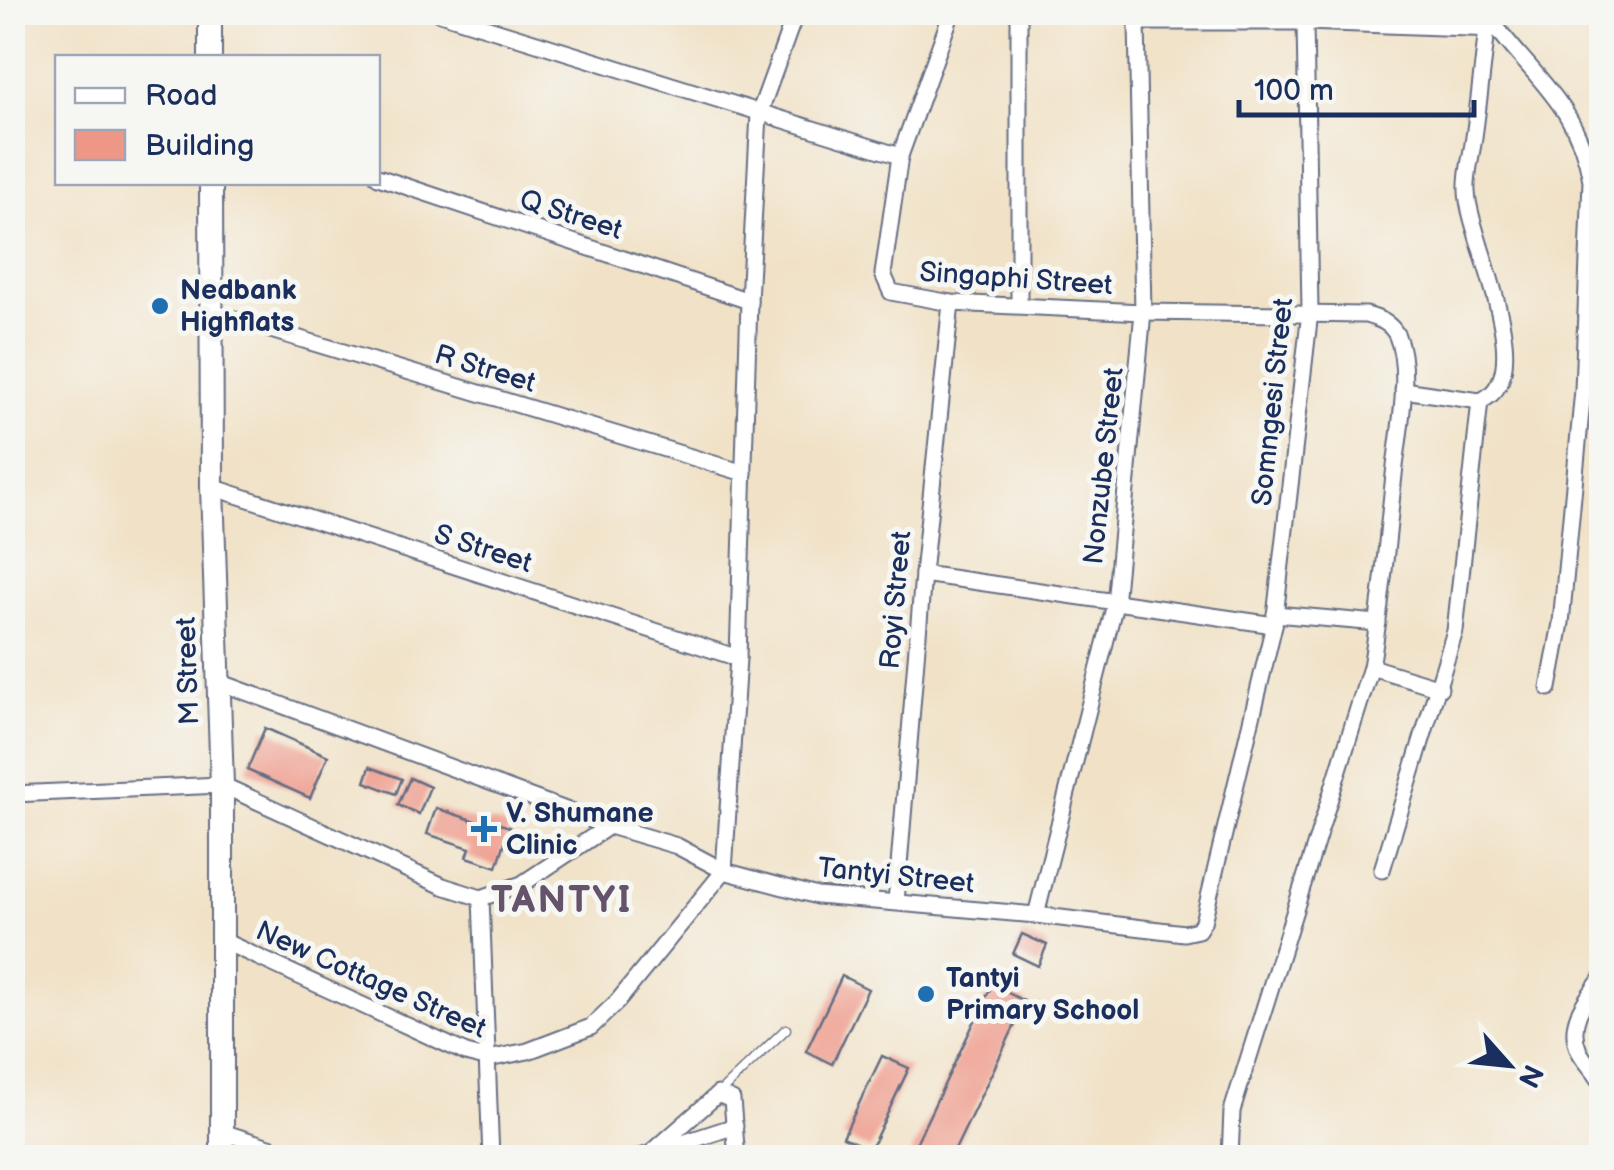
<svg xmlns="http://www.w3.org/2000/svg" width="1614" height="1170" font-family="'Balsamiq Sans',sans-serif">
  <rect width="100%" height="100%" fill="#f6f6f2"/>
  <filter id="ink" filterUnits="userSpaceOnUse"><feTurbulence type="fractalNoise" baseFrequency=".01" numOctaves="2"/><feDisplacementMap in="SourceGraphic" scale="20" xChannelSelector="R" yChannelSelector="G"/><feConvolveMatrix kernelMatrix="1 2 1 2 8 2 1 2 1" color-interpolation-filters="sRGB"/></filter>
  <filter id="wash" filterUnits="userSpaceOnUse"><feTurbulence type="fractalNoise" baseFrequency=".0048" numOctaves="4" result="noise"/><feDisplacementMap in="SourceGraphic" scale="40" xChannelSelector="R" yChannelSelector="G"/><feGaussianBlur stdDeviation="2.25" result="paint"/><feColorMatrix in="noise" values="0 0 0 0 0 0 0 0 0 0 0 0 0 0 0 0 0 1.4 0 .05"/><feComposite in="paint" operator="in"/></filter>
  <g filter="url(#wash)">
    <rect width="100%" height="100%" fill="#f1e2c7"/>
    <g id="blocks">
      <g fill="#ee9787">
        <path d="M265,728L328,756L310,798L247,770Z"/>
        <path d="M370,767L402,779L396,794L365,782Z"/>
        <path d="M410,778L430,787L419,814L398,805Z"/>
        <path d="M436,808L487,825L490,821L510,827L497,867L467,857L470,848L427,834Z"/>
        <path d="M1022,934L1047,945L1038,966L1013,954Z"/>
        <path d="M842,976L868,989L832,1064L806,1051Z"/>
        <path d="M992,985L1026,1002L951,1158H909Z"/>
        <path d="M882,1056L909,1068L870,1150L843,1137Z"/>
      </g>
    </g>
  </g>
  <g filter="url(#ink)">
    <use href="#blocks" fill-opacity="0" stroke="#666e83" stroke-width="2.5"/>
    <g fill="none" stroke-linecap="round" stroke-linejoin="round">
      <defs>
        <path id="lane" d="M718,1094L786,1029"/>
        <g id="street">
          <path d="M437,12L900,156"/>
          <path d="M952,12L900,156L883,274L891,292L951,303L1143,312L1366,315C1380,319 1391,323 1397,336C1412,372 1398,436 1394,475C1387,539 1382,604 1371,667L1232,1111L1230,1158"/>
          <path d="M1019,12V305"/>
          <path d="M1485,12C1527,73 1578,102 1591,180L1583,390L1561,623L1549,688"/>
          <path d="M1137,22H1305L1496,29"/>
          <path d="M378,177L749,301"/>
          <path d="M211,312L744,473"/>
          <path d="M1403,390L1480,401C1542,377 1468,237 1467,191C1466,172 1472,154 1474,137C1479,101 1483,64 1487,28"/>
          <path d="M212,487L738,658"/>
          <path d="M923,574L1274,625"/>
          <path d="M1275,614L1378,623"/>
          <path d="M1371,667L1440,688"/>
          <path d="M219,682L609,826L677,846L724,871L817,896L1036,915L1184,933L1198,930L1203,922L1274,625L1310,312L1305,22L1310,12"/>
          <path d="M12,794L222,785L443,886L481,898L522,884L609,826"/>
          <path d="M1382,870L1455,631L1480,401"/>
          <path d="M481,898L491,1158"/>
          <path d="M896,902L923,574L951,303"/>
          <path d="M1036,915L1115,604L1143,312L1137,22L1133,12"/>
          <path d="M221,940L466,1053L488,1059L528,1051L591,1027L618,1001L724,871L738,658L749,301L759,114L796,12"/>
          <path d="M1602,978C1586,1000 1566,1022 1579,1051C1585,1063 1596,1071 1602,1084"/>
          <path d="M222,1132L304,1158"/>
          <path d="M650,1154L718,1094L732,1100L737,1158"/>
          <path d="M637,1158L735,1126"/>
        </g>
        <g id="secondary">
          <path d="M210,12V58"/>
          <path d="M211,182L212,487L222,785V1158"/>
        </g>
      </defs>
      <use href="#lane" stroke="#666e83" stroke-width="11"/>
      <use href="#street" stroke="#666e83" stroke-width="19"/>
      <use href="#secondary" stroke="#666e83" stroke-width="26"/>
      <use href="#lane" stroke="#fff" stroke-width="8"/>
      <use href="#street" stroke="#fff" stroke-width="15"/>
      <use href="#secondary" stroke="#fff" stroke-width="22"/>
    </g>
  </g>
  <g fill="#1f6fb2" stroke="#f6f6f2" stroke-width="4">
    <circle cx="160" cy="306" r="10"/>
    <path d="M479 814h10v10h10v10h-10v10h-10v-10h-10v-10h10z"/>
    <circle cx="926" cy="994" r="10"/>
  </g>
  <g text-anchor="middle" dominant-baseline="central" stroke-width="10" stroke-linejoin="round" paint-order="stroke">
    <g font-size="28" fill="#1b2f5e" stroke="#f6f6f2">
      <text transform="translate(571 215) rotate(18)">Q Street</text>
      <text transform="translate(1016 279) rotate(4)">Singaphi Street</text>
      <text transform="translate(485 369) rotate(17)">R Street</text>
      <text transform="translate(1273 402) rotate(-84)">Somngesi Street</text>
      <text transform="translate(1104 466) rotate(-84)">Nonzube Street</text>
      <text transform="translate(483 549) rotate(18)">S Street</text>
      <text transform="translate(896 600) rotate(-85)">Royi Street</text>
      <text transform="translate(188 671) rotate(-92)">M Street</text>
      <text transform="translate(896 876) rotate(6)">Tantyi Street</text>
      <text transform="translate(371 980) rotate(24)">New Cottage Street</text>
    </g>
    <g font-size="28" font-weight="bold" fill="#1b2f5e" stroke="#f6f6f2" text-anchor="start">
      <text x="180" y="290">Nedbank<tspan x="180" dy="32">Highflats</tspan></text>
      <text x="506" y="813">V. Shumane<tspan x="506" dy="32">Clinic</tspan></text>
      <text x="946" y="978">Tantyi<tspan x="946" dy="32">Primary School</tspan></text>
    </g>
    <g font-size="38" font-weight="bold" letter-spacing="2.5" fill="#65536c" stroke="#f6f6f2">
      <text x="562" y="900">TANTYI</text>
    </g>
  </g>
  <rect width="1614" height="1170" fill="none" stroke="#f6f6f2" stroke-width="50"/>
  <rect x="55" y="55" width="325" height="130" fill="#f6f6f2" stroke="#9ea6b7" stroke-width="2.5"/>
  <rect x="75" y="88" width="50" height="15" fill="#ffffff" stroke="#9ea6b7" stroke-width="2.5"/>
  <text x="145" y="105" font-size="30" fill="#1b2f5e">Road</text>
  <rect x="75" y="130" width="50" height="30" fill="#ee9787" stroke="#9ea6b7" stroke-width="2.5"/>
  <text x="145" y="155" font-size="30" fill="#1b2f5e">Building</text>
  <g transform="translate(1509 1065) rotate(117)" stroke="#f6f6f2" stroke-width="8" paint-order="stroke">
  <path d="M0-8L18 38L0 25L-18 38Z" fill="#1b2f5e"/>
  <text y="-15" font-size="28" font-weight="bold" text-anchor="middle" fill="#1b2f5e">N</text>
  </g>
  <path d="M1239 100v15h235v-15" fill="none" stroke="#1b2f5e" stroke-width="5"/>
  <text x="1254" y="100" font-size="30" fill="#1b2f5e" stroke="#f6f6f2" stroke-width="8" paint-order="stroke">100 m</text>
</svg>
